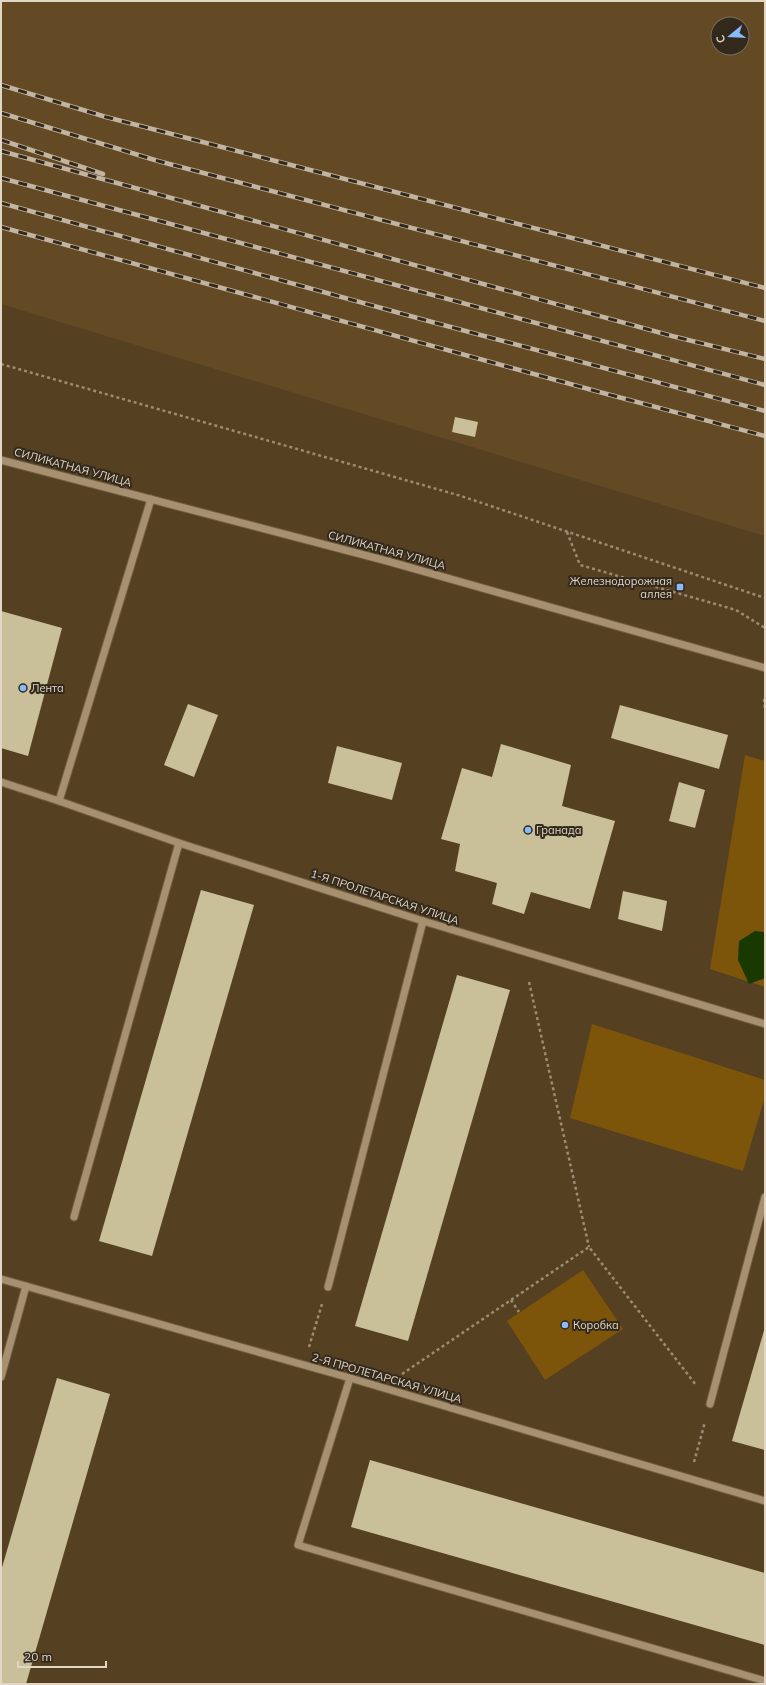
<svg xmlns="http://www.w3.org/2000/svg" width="766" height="1685" font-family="Mulish,sans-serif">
  <rect width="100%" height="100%" fill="#554022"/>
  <path fill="#634a25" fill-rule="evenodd" d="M1,1H765V536L1,304ZM718,24H742V48H718Z"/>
  <g fill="#7d550a">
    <path d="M745,755L765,761V987L710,969Z"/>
    <path d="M592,1024L765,1080V1096L743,1171L570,1118Z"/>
    <path d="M583,1270L623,1329L545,1380L507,1321Z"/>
  </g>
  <path fill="#193900" d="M755,931L765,932V978L749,984L738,960L739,941Z"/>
  <g fill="#c9bf99">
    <path d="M455,417L478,422L475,437L452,432Z"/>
    <path d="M1,611L62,628L28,756L1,748Z"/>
    <path d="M188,704L218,715L194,777L164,765Z"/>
    <path d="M620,705L728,735L719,769L611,738Z"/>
    <path d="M501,744L571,765L562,806L615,821L590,909L531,892L524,914L492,904L497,883L455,871L460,844L441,839L462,768L492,777Z"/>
    <path d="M337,746L402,763L392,800L328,783Z"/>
    <path d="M679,782L705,790L695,828L669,821Z"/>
    <path d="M201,890L254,905L152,1256L99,1241Z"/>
    <path d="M623,891L667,901L662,931L618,919Z"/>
    <path d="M457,975L510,990L408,1341L355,1326Z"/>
    <path d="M765,1327V1450L732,1441Z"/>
    <path d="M57,1378L110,1394L26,1684H1V1571Z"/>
    <path d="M370,1460L765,1573V1645L351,1527Z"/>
  </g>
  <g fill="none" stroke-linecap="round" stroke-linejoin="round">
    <defs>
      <g id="minor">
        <path d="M1,460L387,561L765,668"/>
        <path d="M1,782L59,801L179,843L423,921L765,1024"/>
        <path d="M59,801L151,499"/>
        <path d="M74,1217L179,843"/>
        <path d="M1,1279L350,1378L765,1501"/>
        <path d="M328,1287L423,921"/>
        <path d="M1,1377L26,1286"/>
        <path d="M350,1378L298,1545L765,1681"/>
        <path d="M710,1404L765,1197"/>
      </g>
    </defs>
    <use href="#minor" stroke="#705e44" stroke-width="9"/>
    <g stroke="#9c8c74" stroke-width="2.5" stroke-dasharray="3 3" stroke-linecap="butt">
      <path d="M1,364L461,496L765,598"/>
      <path d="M567,532L580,565L736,610L765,628"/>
      <path d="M765,700H764L765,710"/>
      <path d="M529,982L589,1247"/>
      <path d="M511,1300L519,1312"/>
      <path d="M309,1347L322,1304"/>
      <path d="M402,1374L589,1247L696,1385"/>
      <path d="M694,1462L705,1422"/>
    </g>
    <use href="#minor" stroke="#a79070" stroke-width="7"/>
    <defs>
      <g id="rail">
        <path d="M1,85L106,117L765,288"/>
        <path d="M1,113L158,161L765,321"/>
        <path d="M1,140L103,174"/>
        <path d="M1,151L672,336L765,359"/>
        <path d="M1,178L765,385"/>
        <path d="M1,203L432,322L765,411"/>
        <path d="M1,227L603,393L765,436"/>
      </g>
    </defs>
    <use href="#rail" stroke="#c2b4a0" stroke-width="4.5"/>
    <use href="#rail" stroke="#32291c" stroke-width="3" stroke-dasharray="9" stroke-linecap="butt"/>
  </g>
  <g fill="#88bafc" stroke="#32291c" stroke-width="1.5">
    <rect x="676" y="583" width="8" height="8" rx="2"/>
    <circle cx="23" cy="688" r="4"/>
    <circle cx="528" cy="830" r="4"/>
    <circle cx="565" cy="1325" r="4"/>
  </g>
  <g text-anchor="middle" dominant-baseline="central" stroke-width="4" stroke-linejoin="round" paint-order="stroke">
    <g font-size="11" fill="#e2d6c5" stroke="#32291c">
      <text transform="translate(73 467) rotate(15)">СИЛИКАТНАЯ УЛИЦА</text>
      <text transform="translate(387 550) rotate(15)">СИЛИКАТНАЯ УЛИЦА</text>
      <text transform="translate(385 897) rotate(18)">1-Я ПРОЛЕТАРСКАЯ УЛИЦА</text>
      <text transform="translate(387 1378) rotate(16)">2-Я ПРОЛЕТАРСКАЯ УЛИЦА</text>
    </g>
    <g font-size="11" fill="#e2d6c5" stroke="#32291c" text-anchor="start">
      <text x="672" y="581" text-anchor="end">Железнодорожная<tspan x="672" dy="13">аллея</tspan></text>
      <text x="31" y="688">Лента</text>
      <text x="536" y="830">Гранада</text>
      <text x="573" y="1325">Коробка</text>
    </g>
  </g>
  <rect width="766" height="1685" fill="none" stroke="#e2d6c5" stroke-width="4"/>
  <g transform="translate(730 36) rotate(252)"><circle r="19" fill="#32291c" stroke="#786e60"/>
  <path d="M0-3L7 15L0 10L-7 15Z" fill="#88bafc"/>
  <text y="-6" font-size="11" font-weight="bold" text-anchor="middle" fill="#e2d6c5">С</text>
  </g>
  <path d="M18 1661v6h88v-6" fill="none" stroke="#e2d6c5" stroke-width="2"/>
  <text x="24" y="1661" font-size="12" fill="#e2d6c5" stroke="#32291c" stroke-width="3" paint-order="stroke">20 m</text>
</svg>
